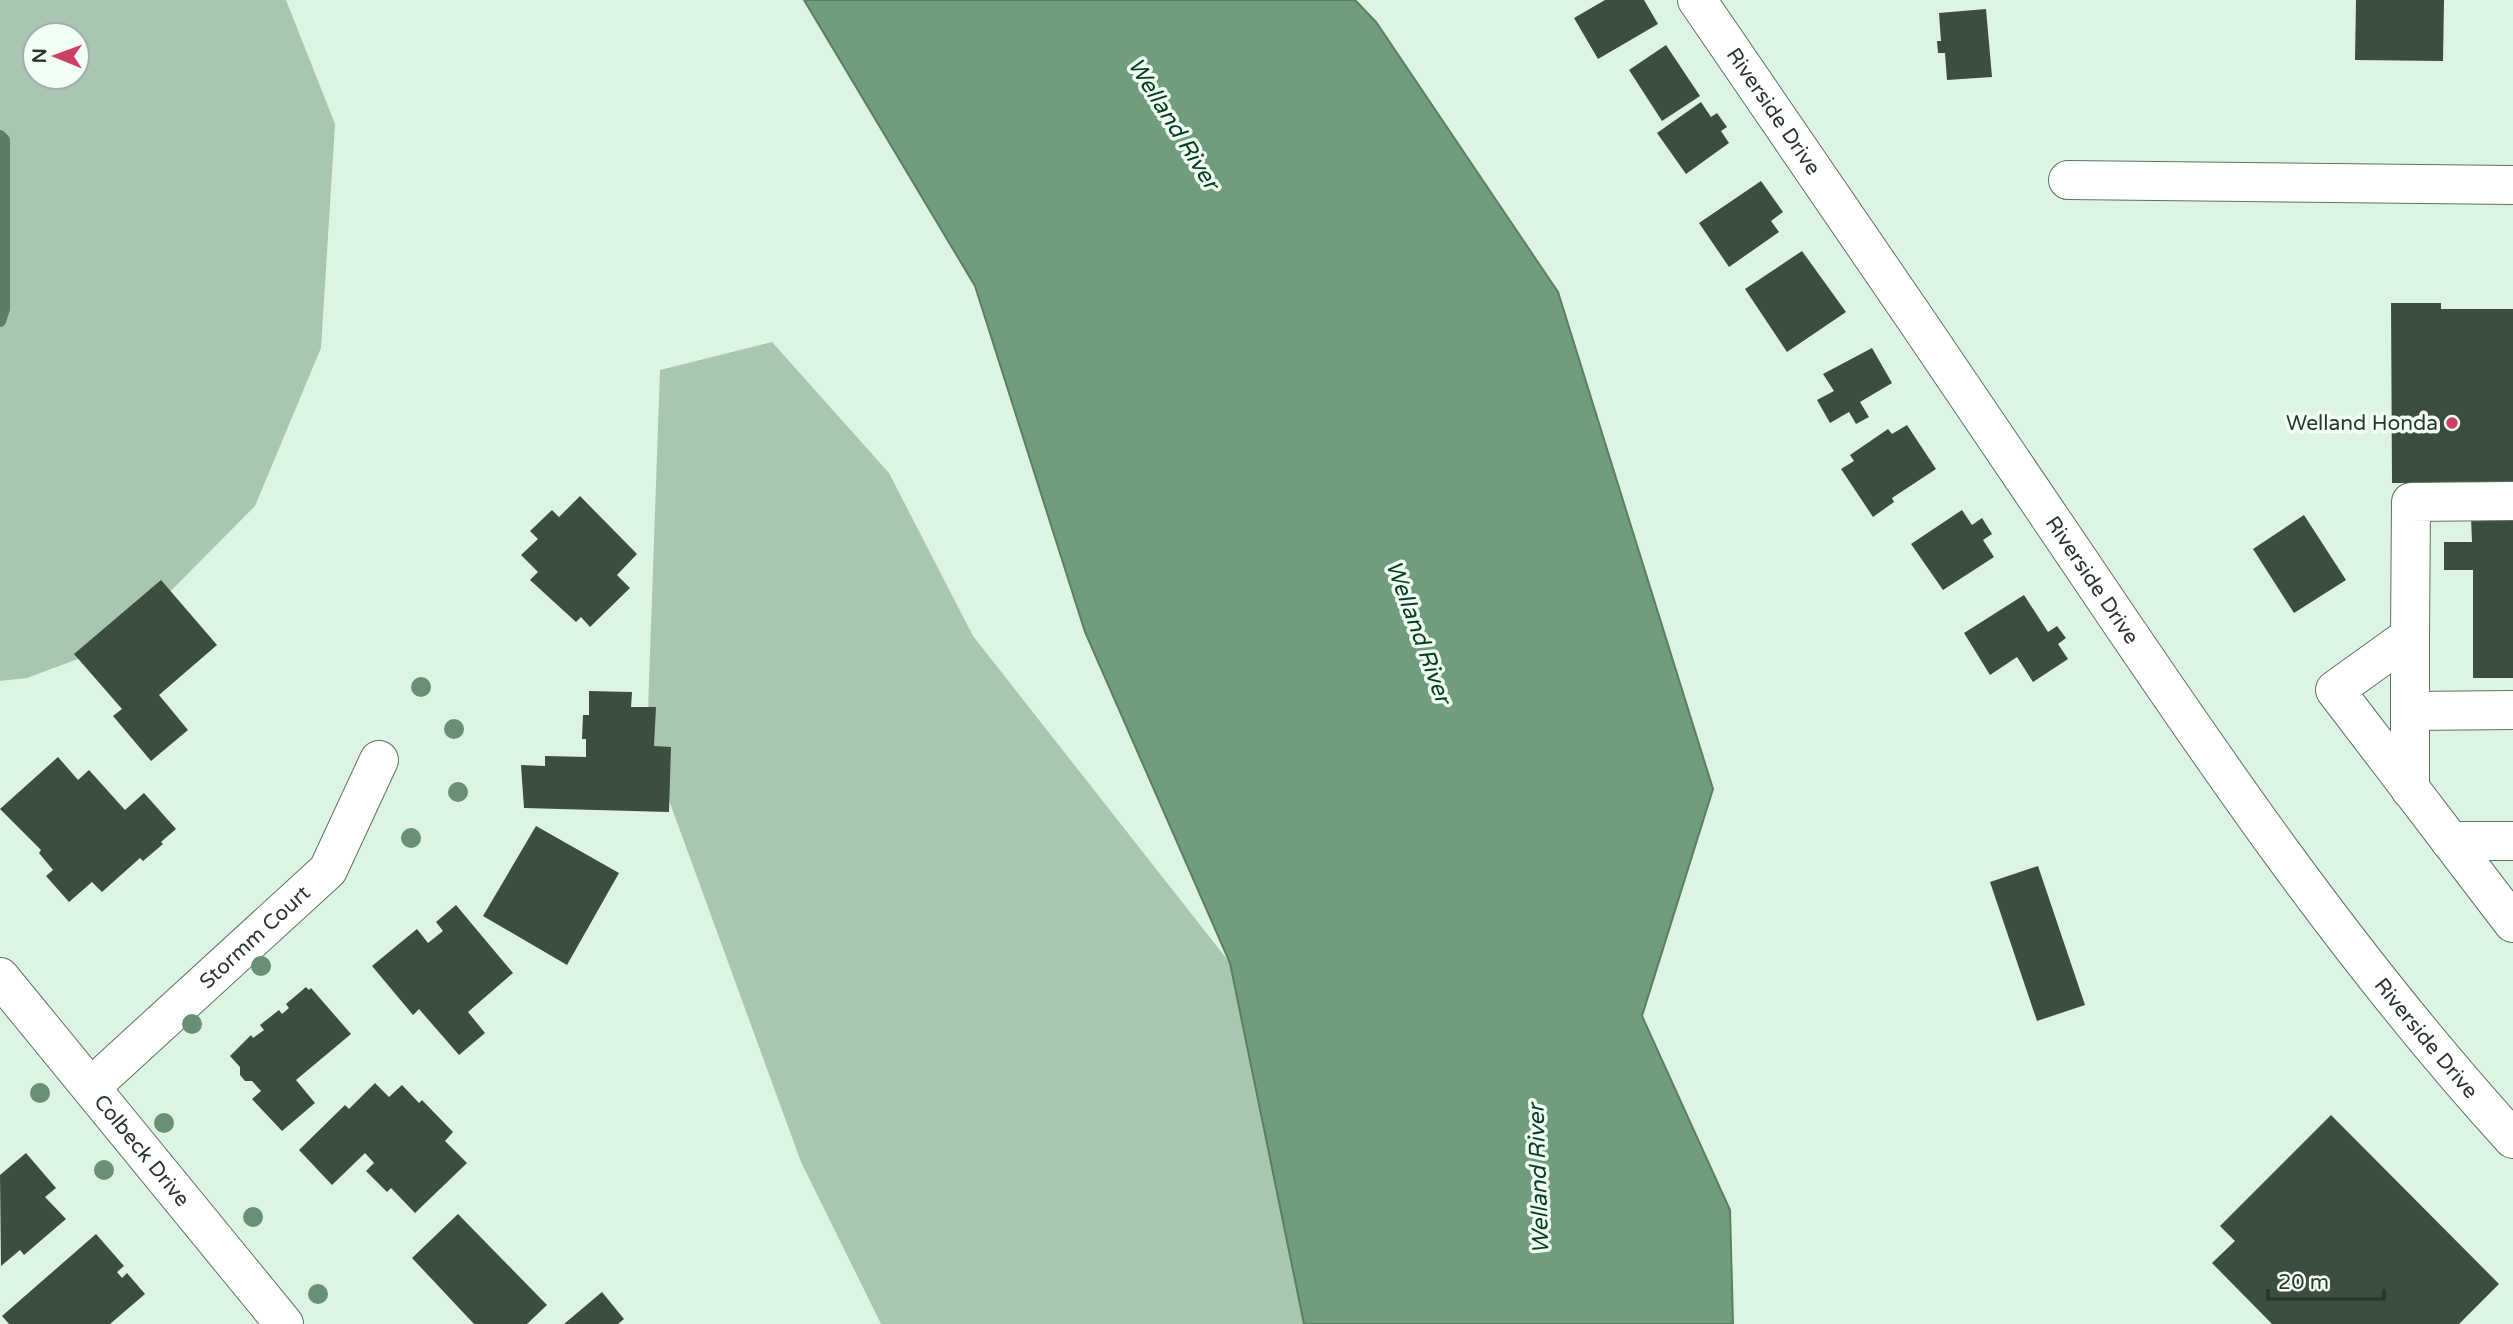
<svg xmlns="http://www.w3.org/2000/svg" width="2513" height="1324" font-family="'Varela Round',sans-serif">
  <rect width="100%" height="100%" fill="#def4e2"/>
  <g fill="#a9c6b0" fill-rule="evenodd">
    <path d="M0,0H286L335,124L321,348L255,506L118,644L27,678L0,681ZM35,35H77V77H35Z"/>
    <path d="M772,342L889,473L973,636L1230,963L1304,1324H881L801,1162L647,740L660,370Z"/>
  </g>
  <path fill="#709d7b" stroke="#5c7e64" stroke-width="2" d="M804,0H1355L1376,22L1558,292L1713,789L1642,1016L1730,1210L1733,1324H1304L1230,963L1085,632L975,286Z"/>
  <g fill="none" stroke-linecap="round" stroke-linejoin="round">
    <path stroke="#5c7e64" stroke-width="12" d="M0,136L4,140V309L0,321"/>
  </g>
  <g fill="#3c4e40">
    <path d="M1605,0H1644L1658,24L1598,59L1574,18Z"/>
    <path d="M2356,0H2444L2443,61L2355,60Z"/>
    <path d="M1986,9L1992,77L1947,80L1945,53H1938L1937,41H1941L1939,13Z"/>
    <path d="M1666,45L1700,96L1662,121L1629,70Z"/>
    <path d="M1701,102L1711,117L1717,113L1727,127L1721,131L1729,143L1686,174L1657,133Z"/>
    <path d="M1761,181L1783,212L1771,221L1779,232L1729,267L1699,223Z"/>
    <path d="M1802,251L1846,312L1787,352L1745,289Z"/>
    <path d="M2391,303H2441V309H2513V483H2392Z"/>
    <path d="M1872,348L1892,383L1860,402L1869,417L1856,424L1849,412L1830,423L1817,400L1834,391L1823,374Z"/>
    <path d="M1907,425L1936,469L1892,498L1894,502L1873,517L1841,469L1854,461L1850,455L1888,429L1892,434Z"/>
    <path d="M580,496L637,554L617,575L630,588L590,627L581,617L576,622L530,580L538,572L521,555L538,539L530,531L552,510L559,517Z"/>
    <path d="M1962,510L1972,525L1982,518L1992,534L1983,540L1994,557L1943,590L1911,544Z"/>
    <path d="M2304,515L2346,580L2294,613L2253,549Z"/>
    <path d="M2471,518H2513V678H2473V570H2444V542H2472Z"/>
    <path d="M161,580L217,645L159,695L188,730L151,761L113,716L122,709L74,654Z"/>
    <path d="M2024,595L2048,632L2057,626L2066,638L2058,644L2068,659L2033,682L2017,657L1990,675L1964,633Z"/>
    <path d="M589,691L632,692L631,707H656L654,746L671,747L669,812L524,808L521,765L545,766V756L586,757V739H582L583,715H589Z"/>
    <path d="M58,757L78,780L89,770L125,810L144,793L176,829L161,842L163,844L143,861L140,858L102,892L92,882L69,902L46,876L53,870L39,853L41,850L0,809Z"/>
    <path d="M536,826L619,873L567,965L483,916Z"/>
    <path d="M2038,866L2085,1005L2037,1021L1990,882Z"/>
    <path d="M456,905L513,973L468,1012L485,1033L459,1055L419,1009L413,1015L372,966L417,929L428,943L443,931L436,922Z"/>
    <path d="M306,987L309,990L311,988L351,1034L296,1080L315,1103L282,1131L252,1099L261,1091L252,1081H245L240,1075V1067L230,1056L251,1035L253,1038L264,1030L260,1025L279,1010L282,1014L289,1008L286,1004Z"/>
    <path d="M375,1083L389,1097L402,1085L419,1103L422,1100L453,1132L445,1141L467,1163L415,1213L391,1188L387,1192L366,1171L374,1163L365,1153L332,1185L299,1150L345,1105L349,1109Z"/>
    <path d="M2331,1115L2499,1284L2459,1324H2272L2212,1263L2235,1241L2220,1226Z"/>
    <path d="M26,1153L56,1188L45,1197L66,1219L24,1255L20,1250L1,1266L0,1175Z"/>
    <path d="M458,1214L547,1305L527,1324H474L412,1258Z"/>
    <path d="M96,1234L124,1266L117,1272L122,1278L127,1273L145,1294L110,1324H9L2,1316Z"/>
    <path d="M602,1292L624,1319L618,1324H564Z"/>
  </g>
  <g fill="none" stroke-linecap="round" stroke-linejoin="round">
    <defs>
      <g id="minor">
        <path id="s1" d="M1697,0C1824,184 1949,368 2074,553C2210,755 2348,958 2513,1139"/>
        <path d="M2068,180L2513,185"/>
        <path d="M2513,501L2411,502L2410,636L2335,690L2513,923"/>
        <path d="M2411,711L2513,710"/>
        <path d="M2410,789V636"/>
        <path d="M2450,841H2513"/>
        <path id="s2" d="M0,977L284,1324"/>
        <path id="s3" d="M91,1087L328,870L379,760"/>
      </g>
    </defs>
    <use href="#minor" stroke="#5e7262" stroke-width="40"/>
    <use href="#minor" stroke="#fff" stroke-width="38"/>
  </g>
  <g fill="#679076">
    <circle cx="421" cy="687" r="10"/>
    <circle cx="454" cy="729" r="10"/>
    <circle cx="458" cy="792" r="10"/>
    <circle cx="411" cy="838" r="10"/>
    <circle cx="261" cy="966" r="10"/>
    <circle cx="192" cy="1024" r="10"/>
    <circle cx="40" cy="1093" r="10"/>
    <circle cx="164" cy="1123" r="10"/>
    <circle cx="104" cy="1170" r="10"/>
    <circle cx="253" cy="1217" r="10"/>
    <circle cx="318" cy="1294" r="10"/>
  </g>
  <circle fill="#ce3f64" stroke="#f1fff4" stroke-width="2.5" cx="2452" cy="423" r="7"/>
  <g text-anchor="middle" dominant-baseline="central" stroke-width="7" stroke-linejoin="round" paint-order="stroke">
    <g font-size="21" fill="#2c342e" stroke="#f1fff4">
      <text stroke="none"><textPath href="#s1" startOffset="135">Riverside Drive</textPath></text>
      <text stroke="none"><textPath href="#s1" startOffset="702">Riverside Drive</textPath></text>
      <text stroke="none"><textPath href="#s3" startOffset="222">Stormm Court</textPath></text>
      <text stroke="none"><textPath href="#s1" startOffset="1269">Riverside Drive</textPath></text>
      <text stroke="none"><textPath href="#s2" startOffset="224">Colbeck Drive</textPath></text>
    </g>
    <g font-size="21" fill="#2c342e" stroke="#f1fff4" text-anchor="end">
      <text x="2438" y="423">Welland Honda</text>
    </g>
    <g font-size="23" font-style="italic" fill="#063f1e" stroke="#f1fff4">
      <text transform="translate(1173 124) rotate(58)">Welland River</text>
      <text transform="translate(1418 632) rotate(70)">Welland River</text>
      <text transform="translate(1539 1179) rotate(-92)">Welland River</text>
    </g>
  </g>
  <g transform="translate(56 56) rotate(271)"><circle r="33" fill="#f1fff4" stroke="#a2aea5" stroke-width="2"/>
  <path d="M0-5L12 26L0 18L-12 26Z" fill="#ce3f64"/>
  <text y="-10" font-size="19" font-weight="bold" text-anchor="middle" fill="#2c342e">N</text>
  </g>
  <path d="M2268 1289v10h116v-10" fill="none" stroke="#2c342e" stroke-width="3.5"/>
  <text x="2278" y="1289" font-size="21" fill="#2c342e" stroke="#f1fff4" stroke-width="5" paint-order="stroke">20 m</text>
</svg>
